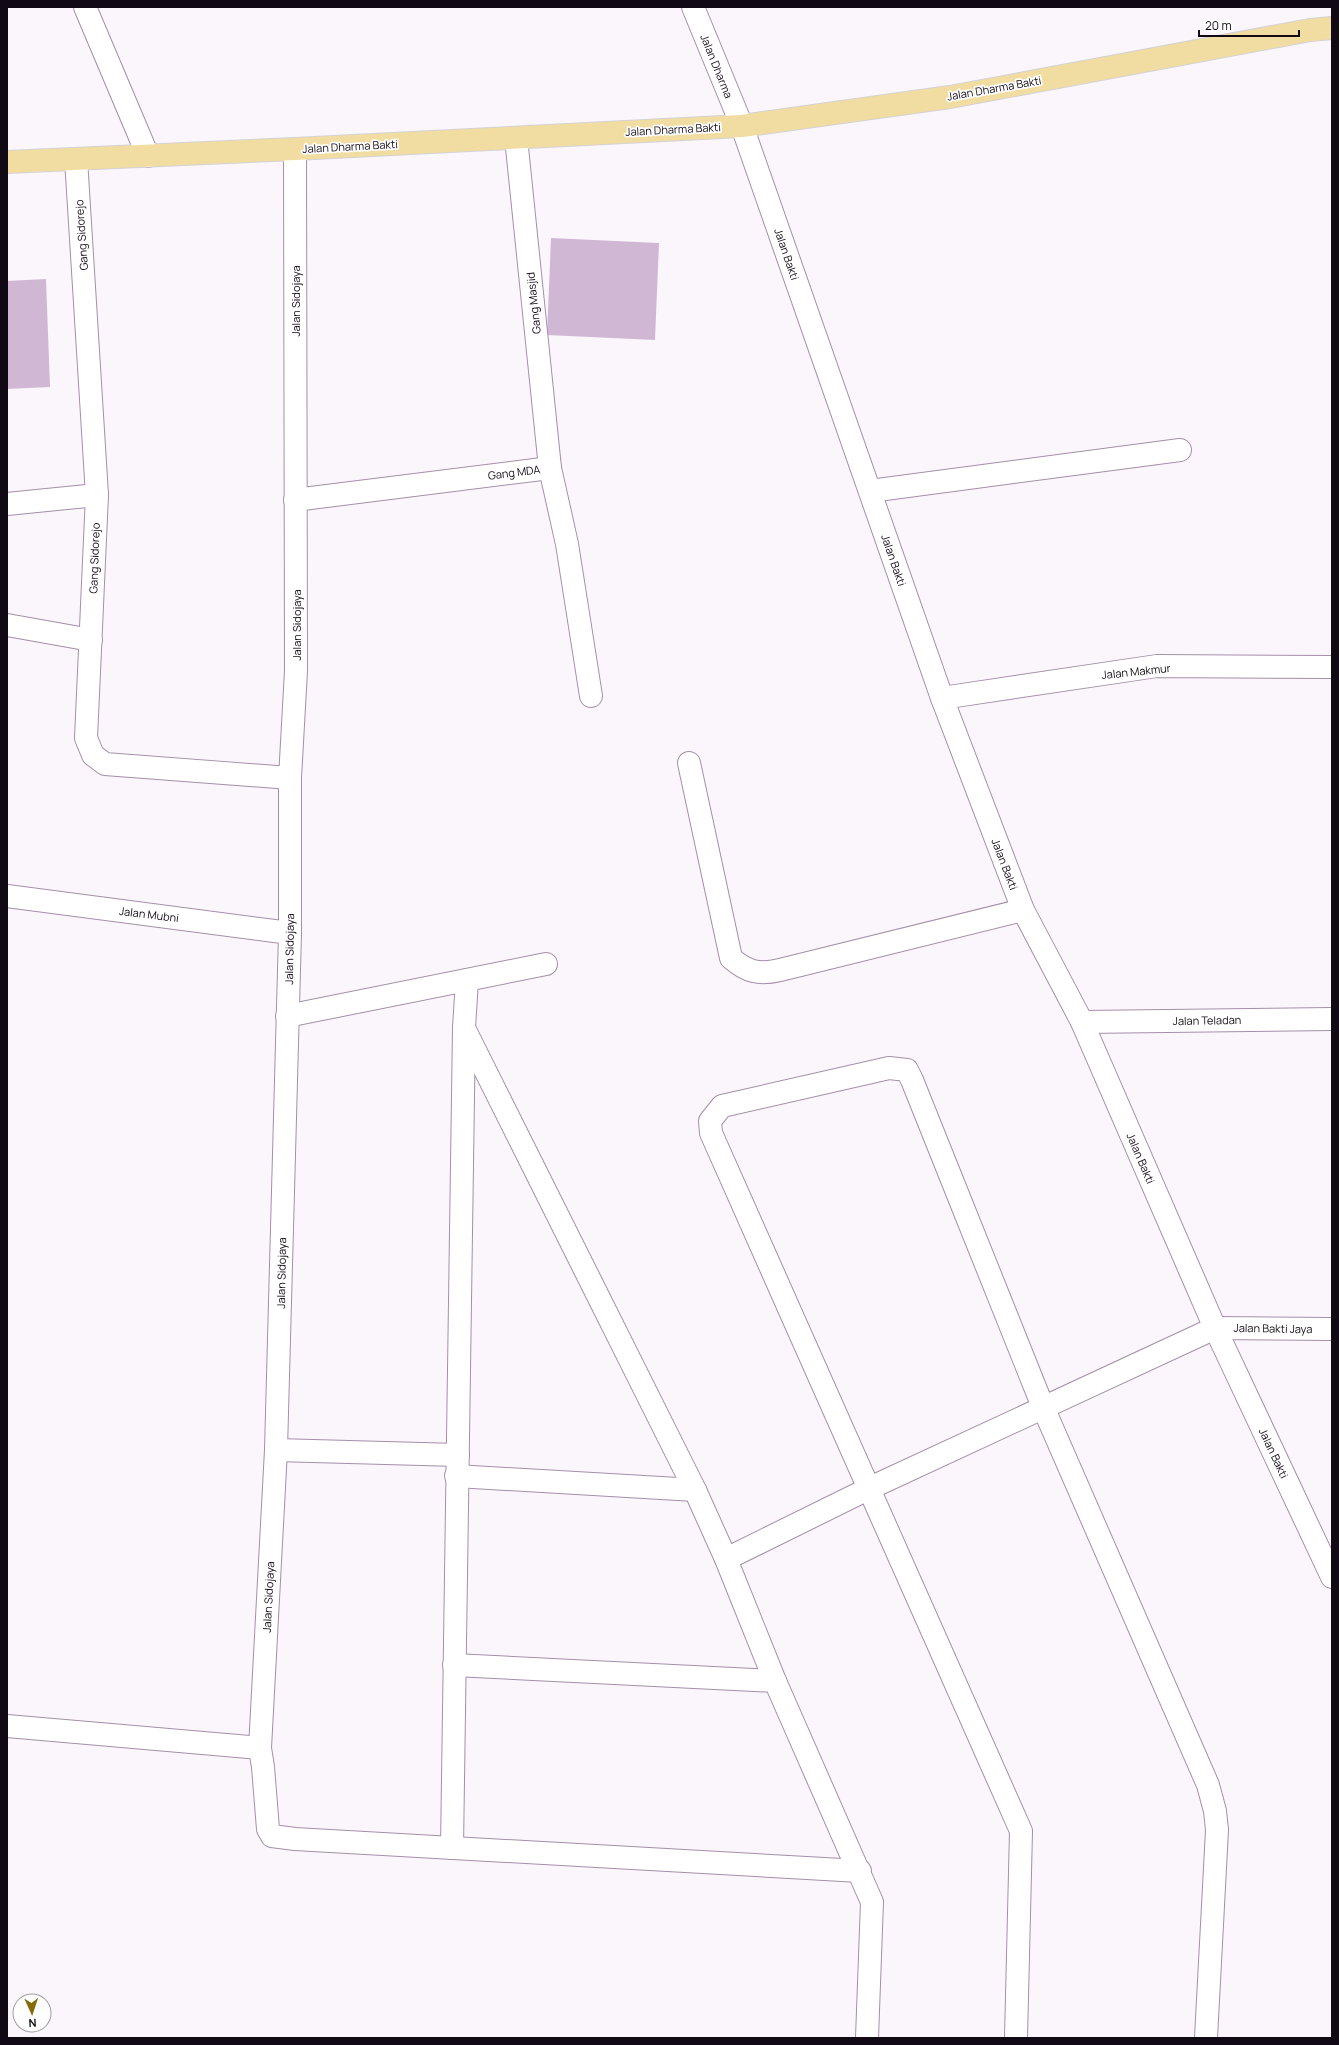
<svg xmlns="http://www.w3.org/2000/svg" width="1339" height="2045" font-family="Manrope,sans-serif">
  <rect width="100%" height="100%" fill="#fbf6fc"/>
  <g fill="#d0b8d5">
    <path d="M551,238L659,243L655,340L547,335Z"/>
    <path d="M46,279L50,387L7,389V281Z"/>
  </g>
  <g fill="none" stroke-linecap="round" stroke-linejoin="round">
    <defs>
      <g id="minor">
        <path d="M85,7L148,156"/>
        <path d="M693,7L742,126L942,698L1023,910L1082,1022L1215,1328L1332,1577"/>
        <path d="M516,138L550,468"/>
        <path d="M295,149L296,671L290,778V933L276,1450L260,1748L263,1767L268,1829L272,1836L295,1839L860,1871"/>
        <path d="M76,159L97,495L86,738L93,755L105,764L290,778"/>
        <path d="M870,491L1180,450"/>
        <path d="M295,500L550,468L567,544L591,696"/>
        <path d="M7,504L97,495"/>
        <path d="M7,625L91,640"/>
        <path d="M942,698L1157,666L1332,667"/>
        <path d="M689,763L731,958C747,972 759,975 780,970L1023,910"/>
        <path d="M7,896L290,933"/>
        <path d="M287,1016L546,964"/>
        <path d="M1082,1022L1332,1019"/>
        <path d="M464,1028L695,1490L726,1559L775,1681L872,1902L867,2038"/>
        <path d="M276,1450L458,1455"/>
        <path d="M456,1476L695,1490"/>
        <path d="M726,1559L870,1488L1215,1328L1332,1329"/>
        <path d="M454,1665L775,1681"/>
        <path d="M7,1726L260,1748"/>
        <path d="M452,1848L464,1028L467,980"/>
        <path d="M1016,2038L1021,1831L711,1133L710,1121L722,1106L889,1068L907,1070L912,1080L1043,1407L1208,1785L1215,1811L1217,1830L1206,2038"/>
      </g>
      <path id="major" d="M7,162L295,149L742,126L950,97L1310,30L1332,28"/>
    </defs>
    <use href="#minor" stroke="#a58ea9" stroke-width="24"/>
    <use href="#major" stroke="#d4d3d5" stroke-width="24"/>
    <use href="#minor" stroke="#fff" stroke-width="22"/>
    <use href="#major" stroke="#f1dda1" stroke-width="22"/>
  </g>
  <g text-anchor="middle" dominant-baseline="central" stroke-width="3.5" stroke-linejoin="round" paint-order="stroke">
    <g font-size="11" fill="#110913" stroke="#fff">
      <text transform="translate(717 66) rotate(68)">Jalan Dharma</text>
      <text transform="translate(994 88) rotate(-10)">Jalan Dharma Bakti</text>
      <text transform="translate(673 129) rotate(-3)">Jalan Dharma Bakti</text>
      <text transform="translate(350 146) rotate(-3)">Jalan Dharma Bakti</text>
      <text transform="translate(81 235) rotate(-94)">Gang Sidorejo</text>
      <text transform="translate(787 254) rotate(71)">Jalan Bakti</text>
      <text transform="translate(295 301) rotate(-90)">Jalan Sidojaya</text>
      <text transform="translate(533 303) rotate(-96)">Gang Masjid</text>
      <text transform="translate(514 472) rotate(-7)">Gang MDA</text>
      <text transform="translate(94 558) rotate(-88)">Gang Sidorejo</text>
      <text transform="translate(894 560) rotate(71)">Jalan Bakti</text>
      <text transform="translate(296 625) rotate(-90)">Jalan Sidojaya</text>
      <text transform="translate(1136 671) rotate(-6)">Jalan Makmur</text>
      <text transform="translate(1005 864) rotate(69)">Jalan Bakti</text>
      <text transform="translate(149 914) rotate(7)">Jalan Mubni</text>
      <text transform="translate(289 949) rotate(-89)">Jalan Sidojaya</text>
      <text transform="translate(1207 1020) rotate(-1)">Jalan Teladan</text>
      <text transform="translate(1141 1158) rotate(67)">Jalan Bakti</text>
      <text transform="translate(281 1273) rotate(-89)">Jalan Sidojaya</text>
      <text transform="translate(1273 1328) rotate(1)">Jalan Bakti Jaya</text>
      <text transform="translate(1274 1453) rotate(65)">Jalan Bakti</text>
      <text transform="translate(268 1597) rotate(-87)">Jalan Sidojaya</text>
    </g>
  </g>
  <rect width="1339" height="2045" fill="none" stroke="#110913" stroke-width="16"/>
  <g transform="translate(32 2013) rotate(177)"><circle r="19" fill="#ffffff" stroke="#a09da1"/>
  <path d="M0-3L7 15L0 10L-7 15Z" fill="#866b08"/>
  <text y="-6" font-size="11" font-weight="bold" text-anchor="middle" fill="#110913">N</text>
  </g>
  <path d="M1199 30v6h100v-6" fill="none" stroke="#110913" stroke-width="2"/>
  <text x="1205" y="30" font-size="12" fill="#110913" stroke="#ffffff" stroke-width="3" paint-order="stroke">20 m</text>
</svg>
